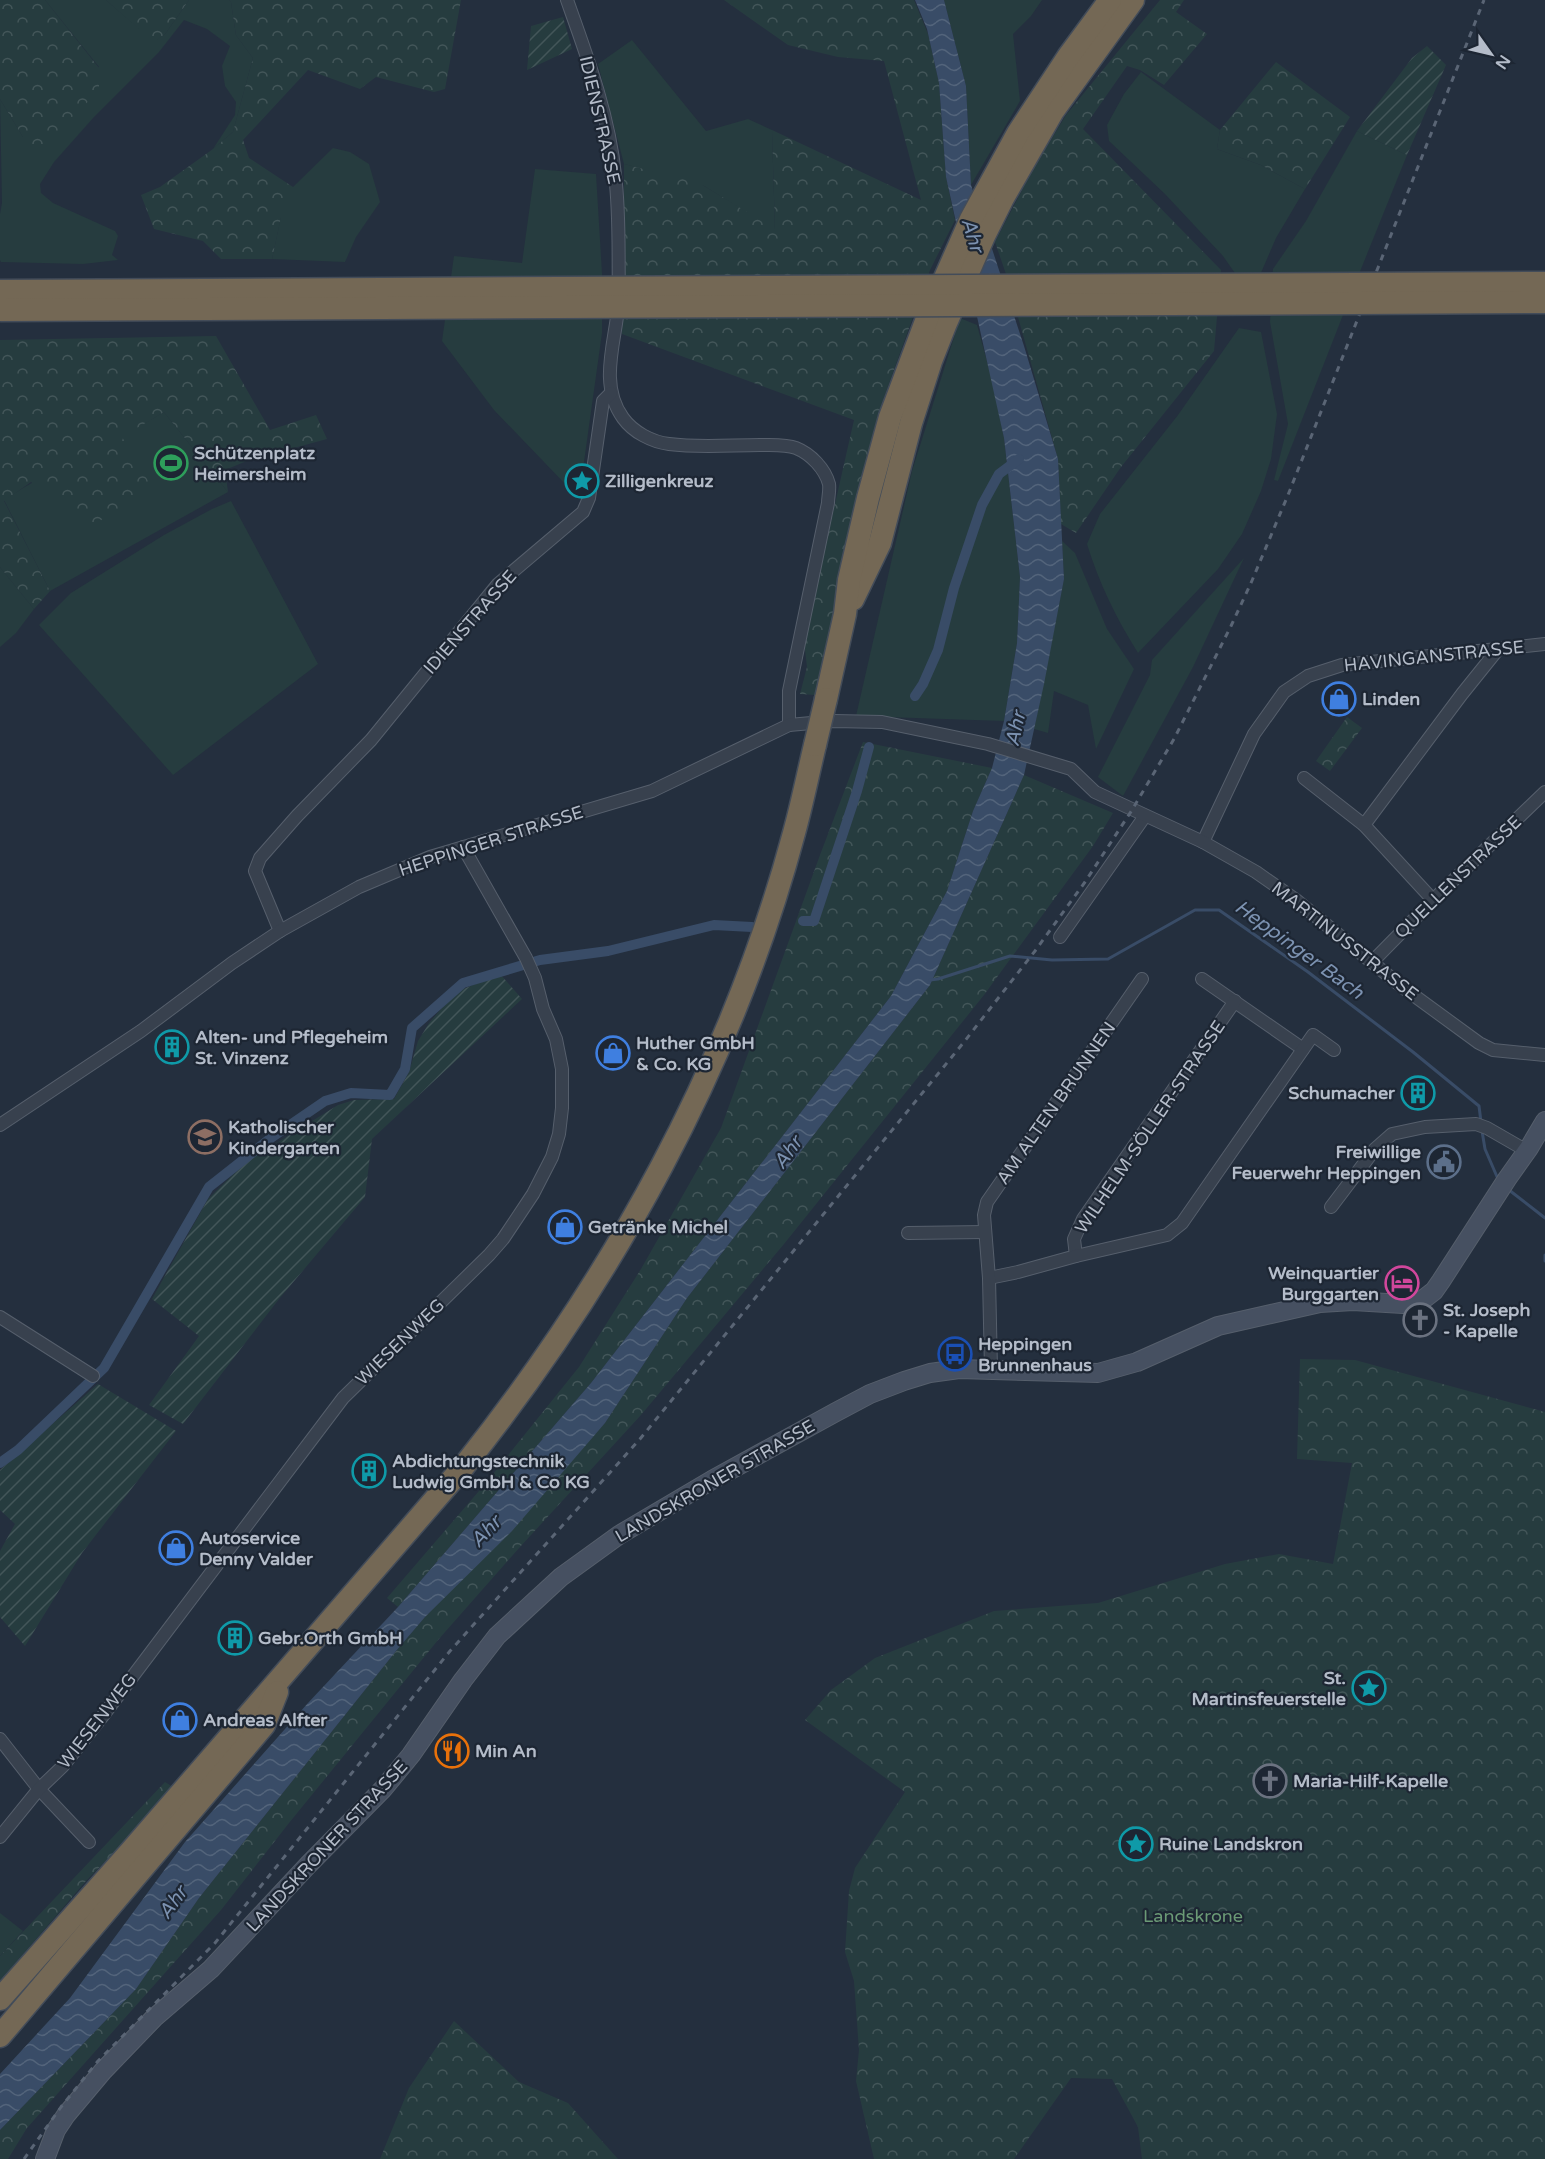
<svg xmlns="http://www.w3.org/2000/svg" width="1545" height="2159" font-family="'Varela Round',sans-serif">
  <defs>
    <pattern id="forest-crowns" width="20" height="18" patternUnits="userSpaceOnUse" patternTransform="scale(1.5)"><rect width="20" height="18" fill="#263c3f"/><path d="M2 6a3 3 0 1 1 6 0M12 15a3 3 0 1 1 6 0" fill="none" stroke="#435659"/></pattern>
    <pattern id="garden-furrows" width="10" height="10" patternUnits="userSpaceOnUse" patternTransform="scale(1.5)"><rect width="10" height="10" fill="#263c3f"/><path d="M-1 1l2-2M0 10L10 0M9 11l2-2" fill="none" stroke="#435659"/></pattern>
    <pattern id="water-waves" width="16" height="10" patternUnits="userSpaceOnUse" patternTransform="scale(1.5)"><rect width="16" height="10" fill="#394c67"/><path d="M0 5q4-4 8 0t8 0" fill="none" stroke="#53647b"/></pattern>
  </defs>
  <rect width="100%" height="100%" fill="#242f3e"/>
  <g fill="#263c3f">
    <path d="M45,0H106L154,41L165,34L189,0H229L231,2L236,35L253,58L233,132L213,149L235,115L236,102L225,86L222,66L230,46L207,29L184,20L159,52L94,117L54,162L40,184L41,193L53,203L115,231L118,236L112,255L118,260L83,264L1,262L0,260V214L2,203L0,99L23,137L99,67Z"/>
    <path d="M944,0H1042L1031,16L1013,34L1020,101L971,185L966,86Z"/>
    <path d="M632,40L706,131L748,119L772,130L775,230L704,186L624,164L598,64Z"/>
    <path d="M1141,72L1220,130L1217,149L1261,165L1305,189L1276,238L1251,296L1223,256L1165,194L1109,141L1107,125L1124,94Z"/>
    <path d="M1357,131L1407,155L1361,269L1278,481L1274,480L1288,424L1270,322L1273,269L1306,221Z"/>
    <path d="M333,148L350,152L369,164L380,202L356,237L345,262L272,259L281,216L292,201L293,187Z"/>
    <path d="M535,169L596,174L602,273V333L582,476L569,488L494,410L442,341L454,256L522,263Z"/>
    <path d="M960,318L977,325L993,383L1004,438L1020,577L1017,643L1004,721L856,716L912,471Z"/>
    <path d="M1239,328L1261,332L1277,414L1271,459L1261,491L1242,534L1218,569L1138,653C1116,618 1099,583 1087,544L1100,514L1178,415Z"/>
    <path d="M164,412L228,492L50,591L4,500C54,467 112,443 164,412Z"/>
    <path d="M231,501L318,664L173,775L39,625L71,593L164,535L212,509Z"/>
    <path d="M1062,541L1075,553L1107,629L1134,669L1096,749L1088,705L1054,691L1048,733L1034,729L1064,579Z"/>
    <path d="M1244,558L1193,667L1123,796L1098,777L1150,675L1152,660Z"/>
    <path d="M0,567L34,609L16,633L0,647Z"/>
    <path d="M0,1913L23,1931L0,1956Z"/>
  </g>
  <g fill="url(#forest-crowns)">
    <path d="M0,0H45L99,68V91L39,149L23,137L0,99Z"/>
    <path d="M106,0H189L165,34L154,42Z"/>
    <path d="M229,0H461L445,89L434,92L376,77L360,89L308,70L243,140L249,158L293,187V201L281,217L272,259H221L203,241L154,229L141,195L160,187L213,149L233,132L253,58L236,35L231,2Z"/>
    <path d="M724,0H914L928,34L939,83L946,177L955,220L930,270L878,414L815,695L800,694L807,667L804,641L854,420L622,334L624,270V164L699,183L775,229L772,130L921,200L884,61L838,57L788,45Z"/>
    <path d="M1160,0H1184L1176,12L1207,34L1164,85L1140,70L1127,66L1083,129L1221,270L1214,351L1121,467L1076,533L1061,524L1058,459L1005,271L995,242L1032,171L1066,115Z"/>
    <path d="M1276,62L1350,117L1305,189L1261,165L1217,149L1220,130Z"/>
    <path d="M216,336L270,430L316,415L327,439L249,460L225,470L228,492L164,412L122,437L153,489L88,528L31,482L4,501L50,591L34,609L0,567V340Z"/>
    <path d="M1347,717L1362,728L1330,771L1316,761Z"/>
    <path d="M863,742L992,768L973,811L947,891L891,996L591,1383L398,1607L387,1598L485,1484L579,1367L641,1269L721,1128L820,855Z"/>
    <path d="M1024,775L1113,813L1093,846L984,995L784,1244L641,1415L520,1547L438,1640L289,1823L221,1910L27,2128L8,2159H0V2130L136,1989L199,1898L396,1651L425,1617L605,1423L687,1298L930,985Z"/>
    <path d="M1300,1359L1355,1360L1545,1412V2159H1142L1138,2127L1112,2079L1071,2078L1014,2159H874L856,2081L859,2050L854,1981L845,1952L849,1891L855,1868L905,1792L805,1720L831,1690L875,1658L994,1611L1098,1603L1225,1564L1279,1554L1333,1564L1352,1463L1297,1459Z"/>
    <path d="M165,1782L173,1787L139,1827L86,1881L0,1981V1956Z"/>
    <path d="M454,2021L519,2082L568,2103L618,2159H380L409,2088Z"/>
  </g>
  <g fill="url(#garden-furrows)">
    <path d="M563,17L572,49L527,70L531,26Z"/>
    <path d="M1427,46L1446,65L1407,155L1357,131L1412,58Z"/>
    <path d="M500,974L522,999L372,1139L365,1197L279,1299L183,1424L149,1405L199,1336L152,1299L208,1199L246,1162L338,1105L354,1100L394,1099L409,1072L418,1041L429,1023L456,992Z"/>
    <path d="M98,1384L176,1431L82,1553L25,1646L0,1617V1551L15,1524L0,1510V1470Z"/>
  </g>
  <path fill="url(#water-waves)" d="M915,0H944L966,86L971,185L1024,346L1058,459L1064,579L1044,684L1024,775L930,985L687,1298L605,1423L512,1531L425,1617L396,1651L199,1898L136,1989L0,2130V2074L70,1998L185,1842L308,1703L398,1607L591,1383L891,996L947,891L973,811L992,768L1004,721L1017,643L1020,577L1004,438L946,177L939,83L927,29Z"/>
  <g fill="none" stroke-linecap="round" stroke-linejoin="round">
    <g stroke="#394c67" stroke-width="3">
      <path d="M930,980L938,979L1010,956L1052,960L1108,959L1195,910H1219L1308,972L1413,1052L1479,1106L1481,1122"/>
      <path d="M1482,1131L1485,1149L1498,1179"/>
      <path d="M1509,1190L1545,1218"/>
      <path d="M1545,1255V1261"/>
    </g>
    <g stroke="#394c67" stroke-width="10">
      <path d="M915,696L923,684L938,650L954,588L982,505L999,474L1019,459"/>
      <path d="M803,921H814L857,791L869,747"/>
      <path d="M0,1463L18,1450L104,1368L209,1187L271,1138L325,1101L351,1093L390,1095L405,1069L412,1028L463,983L540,960L608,951L714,925L752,927"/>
    </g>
    <defs>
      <g id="street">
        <path d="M567,0C587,56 609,115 615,175C620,214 618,254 619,294C619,334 596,381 623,418C633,432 652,442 669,444C699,448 731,445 760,445C771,445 786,444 796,448C811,454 825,469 829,484C830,490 828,497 828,503L789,691V725"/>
        <path d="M1304,778L1364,825L1433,900"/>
        <path d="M1364,825L1462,694L1499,648"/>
        <path d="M1203,842L1254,734L1284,692L1308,676L1342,665L1545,644"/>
        <path d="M280,931L255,871L260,858L297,816L371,740L498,584L583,512L589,498L603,401L611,393"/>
        <path d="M1060,937L1145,816"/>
        <path d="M1372,962L1433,900L1545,792"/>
        <path d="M1202,979L1303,1049"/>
        <path d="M0,1125L141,1031L232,963L280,931L359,887L430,857L652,791L789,725L834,721L882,722L988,744L1071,769L1095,792L1203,842L1256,872L1296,900L1401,986L1479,1043L1493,1050L1545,1055"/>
        <path d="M1331,1207L1375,1149L1392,1134L1425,1127L1476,1124L1487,1128L1520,1147L1529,1148"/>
        <path d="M908,1233L985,1232"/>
        <path d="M1076,1256L1074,1239L1083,1219L1235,1001"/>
        <path d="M989,1278L1018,1272L1076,1256L1167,1235L1182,1223L1313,1035L1334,1050"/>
        <path d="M0,1317L93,1376"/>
        <path d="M991,1369L989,1278L984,1215L987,1202L1142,979"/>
        <path d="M0,1739L39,1789L89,1842"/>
        <path d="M0,1837L39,1789L63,1766L102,1717L343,1398L489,1255L503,1239L533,1194L552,1157L559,1134L562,1108V1069L556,1039L543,1009L535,978L526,958L463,847"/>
      </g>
      <path id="secondary" d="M45,2159L56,2130L66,2115L103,2071L154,2018L211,1969L308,1865L383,1789L411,1755L463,1680L497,1636L561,1577L619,1535L712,1480L836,1412L870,1394L904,1381L930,1373L959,1369L1098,1373L1137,1362L1218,1326L1320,1303L1353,1301L1403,1304L1421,1301L1434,1291L1441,1281L1507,1179L1529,1148L1545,1121"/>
      <g id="highway">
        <path d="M853,599L880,543L911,423L931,361L946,323L984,236L1003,198L1053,111L1133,0"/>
        <path d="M826,699L845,614L849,580L868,498L890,417L926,321L971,219L1018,133L1068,57L1110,0"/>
        <path d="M0,1999L131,1851L464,1466C613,1279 732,1065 794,833C802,804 808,774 815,745"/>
        <path d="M0,2036L264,1725L277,1692"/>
      </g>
    </defs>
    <use href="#street" stroke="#565f6c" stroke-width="14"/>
    <use href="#secondary" stroke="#565f6c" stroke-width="20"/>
    <use href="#highway" stroke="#434c59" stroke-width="25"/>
    <use href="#street" stroke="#38414e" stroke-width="12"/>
    <use href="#secondary" stroke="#465061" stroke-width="18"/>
    <use href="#highway" stroke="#746855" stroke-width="22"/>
    <path stroke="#5a6575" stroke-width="3" stroke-dasharray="6 6" stroke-linecap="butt" d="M24,2159L61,2107L98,2061L215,1943L450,1651L640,1439L964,1042L1035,951L1085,882L1132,810L1174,739L1231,626L1251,583L1288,495L1484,0"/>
    <defs>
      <g id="highway-bridge">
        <path d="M0,291L1545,283"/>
        <path d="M0,310L1545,302"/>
        <path d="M815,745L826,699"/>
      </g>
    </defs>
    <use href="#highway-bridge" stroke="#434c59" stroke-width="25" stroke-linecap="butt"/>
    <use href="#highway-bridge" stroke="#746855" stroke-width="22"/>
  </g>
  <defs>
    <symbol id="stadium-ring" viewBox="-11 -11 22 22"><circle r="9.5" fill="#1d2633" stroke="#2e9e5b" stroke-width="1.5"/><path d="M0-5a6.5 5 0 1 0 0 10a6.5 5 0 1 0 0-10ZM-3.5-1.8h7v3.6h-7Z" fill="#2e9e5b"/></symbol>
    <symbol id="sight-ring" viewBox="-11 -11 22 22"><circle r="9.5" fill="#1d2633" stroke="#0f9aa8" stroke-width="1.5"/><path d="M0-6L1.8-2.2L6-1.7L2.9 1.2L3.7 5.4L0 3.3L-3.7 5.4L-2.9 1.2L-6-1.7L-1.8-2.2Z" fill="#0f9aa8"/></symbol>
    <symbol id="shop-ring" viewBox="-11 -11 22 22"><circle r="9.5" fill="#1d2633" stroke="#3f7fe0" stroke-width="1.5"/><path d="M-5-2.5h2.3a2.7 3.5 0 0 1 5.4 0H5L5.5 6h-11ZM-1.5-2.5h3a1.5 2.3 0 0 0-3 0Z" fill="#3f7fe0"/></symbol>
    <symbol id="building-ring" viewBox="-11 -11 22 22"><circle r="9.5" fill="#1d2633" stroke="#0f9aa8" stroke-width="1.5"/><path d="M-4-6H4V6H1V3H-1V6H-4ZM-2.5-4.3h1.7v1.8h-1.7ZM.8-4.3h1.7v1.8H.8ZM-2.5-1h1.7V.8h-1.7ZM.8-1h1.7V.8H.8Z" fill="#0f9aa8"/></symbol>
    <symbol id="school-ring" viewBox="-11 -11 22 22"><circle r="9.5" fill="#1d2633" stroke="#8d6e63" stroke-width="1.5"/><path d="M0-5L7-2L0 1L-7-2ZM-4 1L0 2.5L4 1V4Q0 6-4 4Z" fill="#8d6e63"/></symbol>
    <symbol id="civic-ring" viewBox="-11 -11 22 22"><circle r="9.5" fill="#1d2633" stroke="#5c6f8a" stroke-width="1.5"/><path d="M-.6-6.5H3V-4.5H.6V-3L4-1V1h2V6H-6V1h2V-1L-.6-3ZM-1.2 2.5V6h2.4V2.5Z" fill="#5c6f8a"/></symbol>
    <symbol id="hotel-ring" viewBox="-11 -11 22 22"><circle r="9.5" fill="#1d2633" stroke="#d1479c" stroke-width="1.5"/><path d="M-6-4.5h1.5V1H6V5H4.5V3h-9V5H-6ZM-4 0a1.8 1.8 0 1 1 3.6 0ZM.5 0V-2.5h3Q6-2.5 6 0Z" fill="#d1479c"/></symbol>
    <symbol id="church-ring" viewBox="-11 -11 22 22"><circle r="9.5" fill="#1d2633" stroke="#6b7280" stroke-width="1.5"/><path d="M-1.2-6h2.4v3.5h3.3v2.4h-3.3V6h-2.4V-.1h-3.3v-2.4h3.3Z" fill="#6b7280"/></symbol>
    <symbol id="bus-ring" viewBox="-11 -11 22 22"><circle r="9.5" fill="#1d2633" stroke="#1a4fb4" stroke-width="1.5"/><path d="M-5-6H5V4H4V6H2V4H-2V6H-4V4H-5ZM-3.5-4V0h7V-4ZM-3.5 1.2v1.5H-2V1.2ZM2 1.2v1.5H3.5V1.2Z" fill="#1a4fb4"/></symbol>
    <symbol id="restaurant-ring" viewBox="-11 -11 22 22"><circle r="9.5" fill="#1d2633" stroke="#e8710a" stroke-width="1.5"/><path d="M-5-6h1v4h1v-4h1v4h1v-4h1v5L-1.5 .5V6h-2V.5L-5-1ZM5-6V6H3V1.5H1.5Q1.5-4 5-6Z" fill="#e8710a"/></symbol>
  </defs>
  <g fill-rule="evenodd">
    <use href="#stadium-ring" x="152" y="444" width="38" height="38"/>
    <use href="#sight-ring" x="563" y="462" width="38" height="38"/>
    <use href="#shop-ring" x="1320" y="680" width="38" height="38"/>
    <use href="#building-ring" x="153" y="1028" width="38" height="38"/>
    <use href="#shop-ring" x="594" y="1034" width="38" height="38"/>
    <use href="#building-ring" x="1399" y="1074" width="38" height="38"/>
    <use href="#school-ring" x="186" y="1118" width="38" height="38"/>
    <use href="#civic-ring" x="1425" y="1143" width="38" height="38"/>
    <use href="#shop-ring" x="546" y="1208" width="38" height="38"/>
    <use href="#hotel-ring" x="1383" y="1264" width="38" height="38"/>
    <use href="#church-ring" x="1401" y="1301" width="38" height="38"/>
    <use href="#bus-ring" x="936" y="1335" width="38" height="38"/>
    <use href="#building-ring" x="350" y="1452" width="38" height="38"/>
    <use href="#shop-ring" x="157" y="1529" width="38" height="38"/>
    <use href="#building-ring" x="216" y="1619" width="38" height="38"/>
    <use href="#sight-ring" x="1350" y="1669" width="38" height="38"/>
    <use href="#shop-ring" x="161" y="1701" width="38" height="38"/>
    <use href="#restaurant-ring" x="433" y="1732" width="38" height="38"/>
    <use href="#church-ring" x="1251" y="1762" width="38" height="38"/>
    <use href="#sight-ring" x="1117" y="1825" width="38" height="38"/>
  </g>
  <g text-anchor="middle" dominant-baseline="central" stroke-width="4.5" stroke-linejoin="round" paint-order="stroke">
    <g font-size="18" fill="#b4bcc9" stroke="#1d2633">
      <text transform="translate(600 120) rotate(77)">IDIENSTRASSE</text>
      <text transform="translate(470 622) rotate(-49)">IDIENSTRASSE</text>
      <text transform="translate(1434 656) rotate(-6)">HAVINGANSTRASSE</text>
      <text transform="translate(491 841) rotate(-18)">HEPPINGER STRASSE</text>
      <text transform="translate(1458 877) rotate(-44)">QUELLENSTRASSE</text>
      <text transform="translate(1345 941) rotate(38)">MARTINUSSTRASSE</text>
      <text transform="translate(1056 1103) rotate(-55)">AM ALTEN BRUNNEN</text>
      <text transform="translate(1150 1127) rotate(-56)">WILHELM-SÖLLER-STRASSE</text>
      <text transform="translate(400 1342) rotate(-44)">WIESENWEG</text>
      <text transform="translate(715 1481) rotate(-30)">LANDSKRONER STRASSE</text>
      <text transform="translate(97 1721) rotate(-52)">WIESENWEG</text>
      <text transform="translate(327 1846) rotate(-47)">LANDSKRONER STRASSE</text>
    </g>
    <g font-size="18" font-weight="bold" fill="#b4bcc9" stroke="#1d2633" text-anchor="start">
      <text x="194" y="453">Schützenplatz<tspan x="194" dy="21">Heimersheim</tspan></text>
      <text x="605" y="481">Zilligenkreuz</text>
      <text x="1362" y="699">Linden</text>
      <text x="195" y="1037">Alten- und Pflegeheim<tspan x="195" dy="21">St. Vinzenz</tspan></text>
      <text x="636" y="1043">Huther GmbH<tspan x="636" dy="21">&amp; Co. KG</tspan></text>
      <text x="1395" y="1093" text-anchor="end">Schumacher</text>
      <text x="228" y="1127">Katholischer<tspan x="228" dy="21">Kindergarten</tspan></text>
      <text x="1421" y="1152" text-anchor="end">Freiwillige<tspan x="1421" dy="21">Feuerwehr Heppingen</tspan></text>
      <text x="588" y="1227">Getränke Michel</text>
      <text x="1379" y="1273" text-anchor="end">Weinquartier<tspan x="1379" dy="21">Burggarten</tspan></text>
      <text x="1443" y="1310">St. Joseph<tspan x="1443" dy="21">- Kapelle</tspan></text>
      <text x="978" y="1344">Heppingen<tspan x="978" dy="21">Brunnenhaus</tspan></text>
      <text x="392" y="1461">Abdichtungstechnik<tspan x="392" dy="21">Ludwig GmbH &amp; Co KG</tspan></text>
      <text x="199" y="1538">Autoservice<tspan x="199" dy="21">Denny Valder</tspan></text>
      <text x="258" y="1638">Gebr.Orth GmbH</text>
      <text x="1346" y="1678" text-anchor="end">St.<tspan x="1346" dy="21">Martinsfeuerstelle</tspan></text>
      <text x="203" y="1720">Andreas Alfter</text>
      <text x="475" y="1751">Min An</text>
      <text x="1293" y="1781">Maria-Hilf-Kapelle</text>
      <text x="1159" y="1844">Ruine Landskron</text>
    </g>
    <g font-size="18" fill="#6b9a76" stroke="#1d2633">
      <text x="1193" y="1916">Landskrone</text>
    </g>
    <g font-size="20" font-style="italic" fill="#7c92b1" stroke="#1d2633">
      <text transform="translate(972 235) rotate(73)">Ahr</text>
      <text transform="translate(1016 729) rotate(-78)">Ahr</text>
      <text transform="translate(1299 950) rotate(36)">Heppinger Bach</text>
      <text transform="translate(788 1153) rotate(-54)">Ahr</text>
      <text transform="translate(486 1532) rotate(-47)">Ahr</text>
      <text transform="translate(173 1903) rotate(-54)">Ahr</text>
    </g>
  </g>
  <g transform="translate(1491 54) rotate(124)" stroke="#1d2633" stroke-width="4.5" paint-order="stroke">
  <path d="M0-4.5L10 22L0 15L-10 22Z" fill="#b4bcc9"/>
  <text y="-9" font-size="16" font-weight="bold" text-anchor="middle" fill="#b4bcc9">N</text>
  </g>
</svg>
